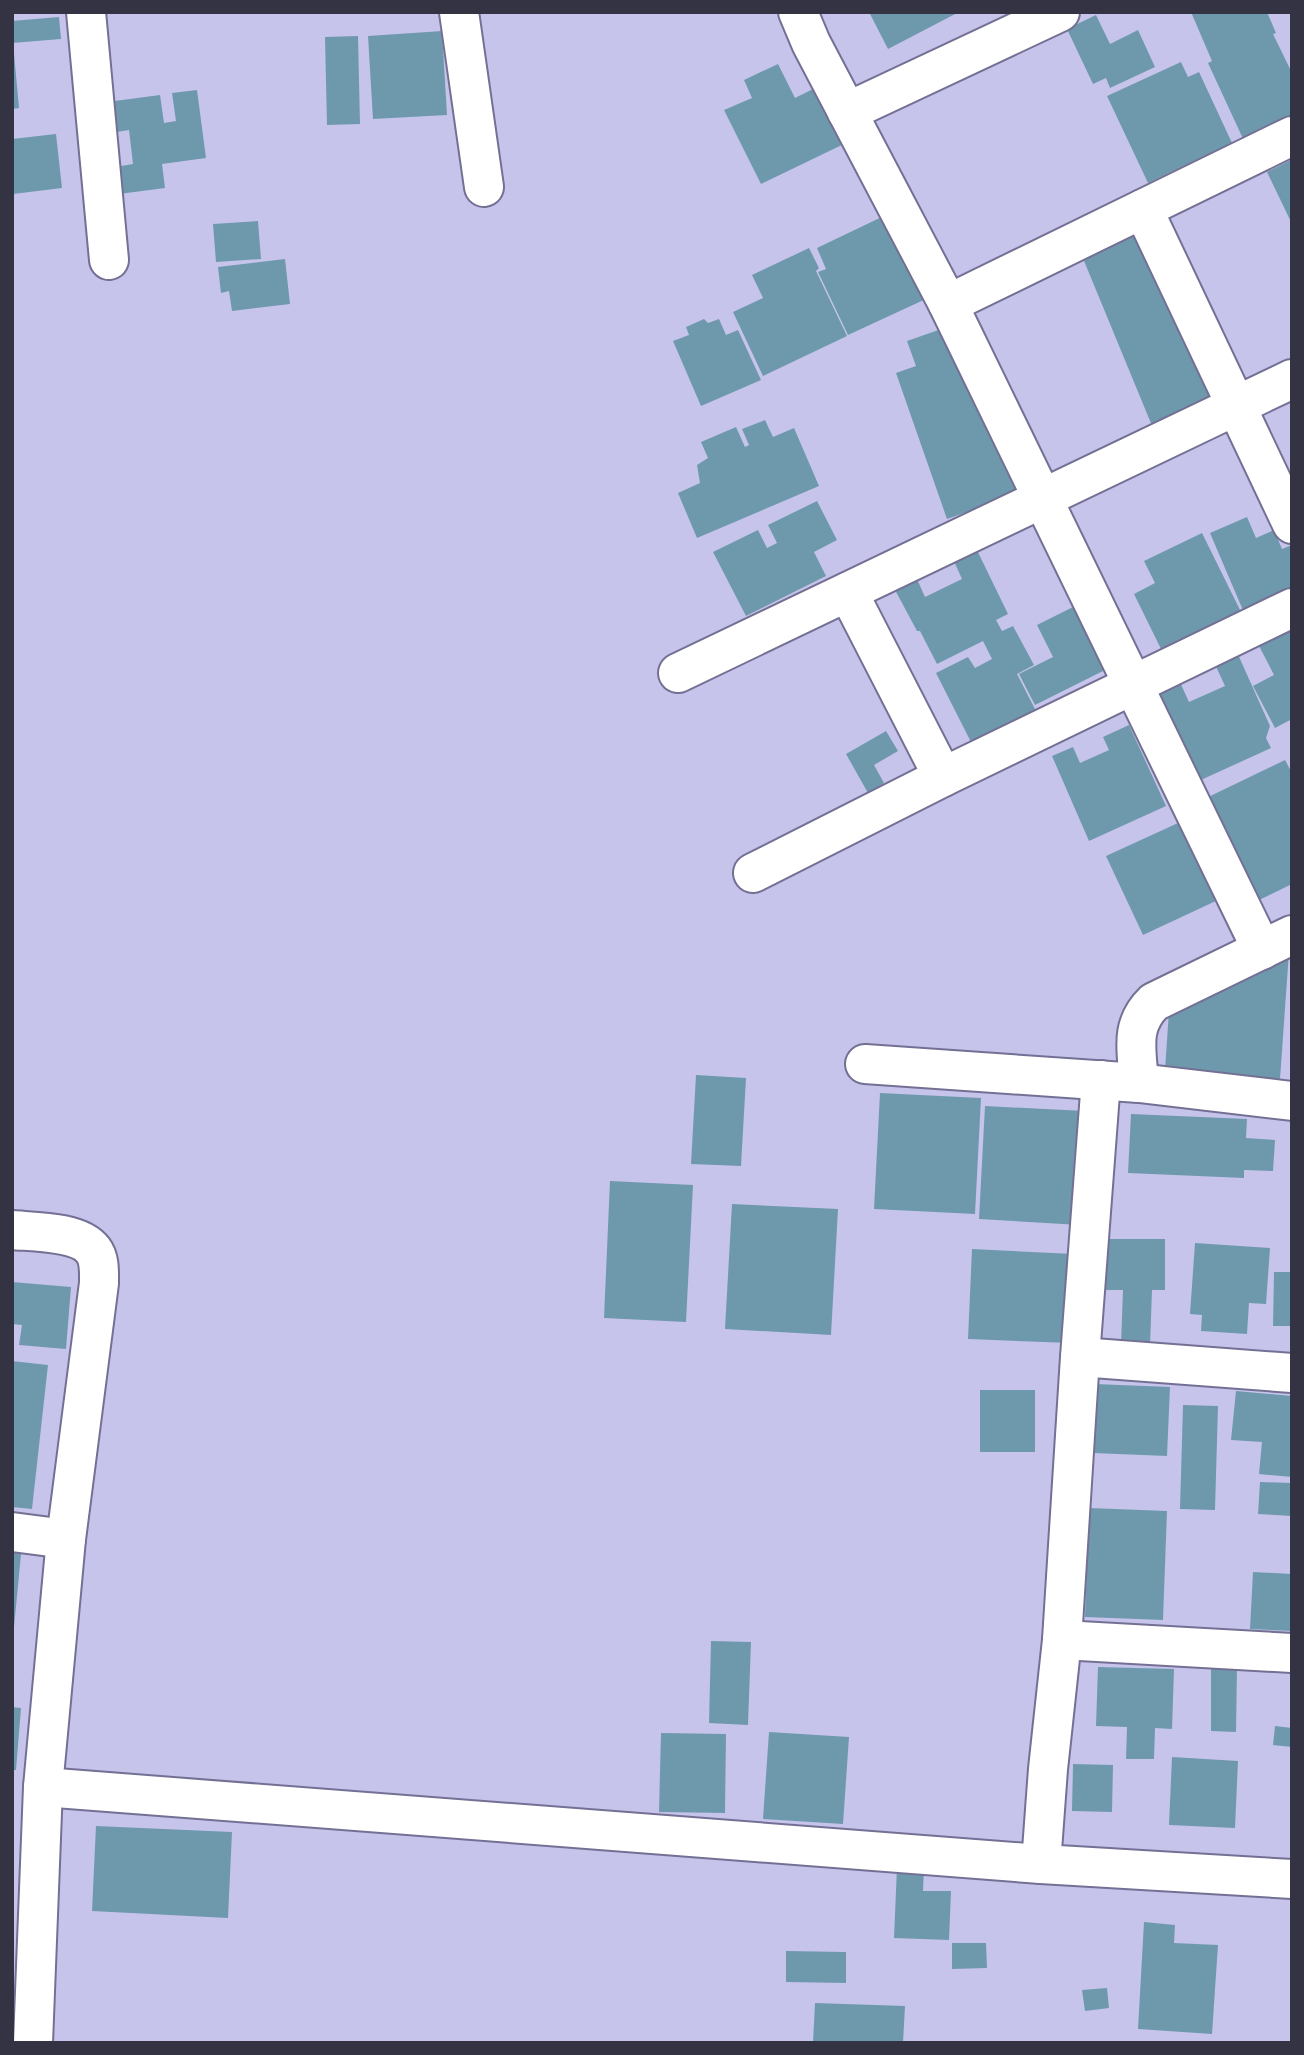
<svg xmlns="http://www.w3.org/2000/svg" width="1304" height="2055" viewBox="0 0 1304 2055" font-family="Poppins,sans-serif">
	<rect width="100%" height="100%" fill="#c7c4ec"/>
	<g fill="#6e99ad">
		<polygon points="869,12 959,12 888,49"/>
		<polygon points="1191,12 1267,12 1276,33 1273,34 1292,73 1292,121 1245,143 1208,63 1212,61"/>
		<polygon points="1096,15 1110,44 1138,30 1155,67 1110,88 1106,78 1093,84 1067,29"/>
		<polygon points="59,17 61,39 12,43 12,21"/>
		<polygon points="442,31 447,115 373,119 368,36"/>
		<polygon points="358,36 360,124 327,125 325,37"/>
		<polygon points="12,53 14,53 19,108 12,109"/>
		<polygon points="1181,62 1188,77 1199,72 1232,143 1148,183 1107,96"/>
		<polygon points="778,64 795,98 819,86 846,143 761,184 724,110 752,98 744,80"/>
		<polygon points="197,90 206,158 162,164 165,188 119,194 115,167 133,164 129,130 111,133 107,102 160,95 164,123 176,121 172,93"/>
		<polygon points="56,134 62,188 13,194 12,139"/>
		<polygon points="1291,160 1292,161 1292,224 1267,172"/>
		<polygon points="888,214 928,298 848,335 818,272 826,269 817,248"/>
		<polygon points="258,221 261,259 216,262 213,224"/>
		<polygon points="1143,231 1223,406 1155,433 1082,256"/>
		<polygon points="809,248 819,268 816,271 847,336 763,376 733,312 763,298 752,275"/>
		<polygon points="285,259 290,304 232,311 229,291 221,293 218,267"/>
		<polygon points="704,319 708,323 719,319 726,335 738,330 761,380 701,406 673,341 689,335 686,327"/>
		<polygon points="970,319 1031,489 947,519 896,373 916,366 907,341"/>
		<polygon points="765,420 773,437 794,428 819,486 697,538 678,493 700,483 697,465 708,458 701,442 736,427 745,447 749,445 742,429"/>
		<polygon points="817,501 837,540 814,552 826,576 746,616 713,552 758,530 767,548 777,543 768,525"/>
		<polygon points="1247,517 1256,538 1274,530 1282,549 1292,545 1292,595 1245,615 1210,533"/>
		<polygon points="1202,533 1241,612 1162,651 1134,594 1155,583 1144,561"/>
		<polygon points="975,546 1008,614 996,620 1002,631 1013,626 1034,665 1017,674 1036,711 972,744 936,673 968,657 975,668 992,659 983,641 937,664 920,631 917,631 895,590 917,579 925,597 962,579 952,557"/>
		<polygon points="1073,607 1105,670 1035,705 1019,674 1053,657 1037,625"/>
		<polygon points="1292,629 1292,719 1275,728 1253,686 1274,675 1256,640"/>
		<polygon points="1236,650 1270,726 1266,738 1271,748 1190,785 1148,691 1178,678 1189,702 1225,686 1213,660"/>
		<polygon points="1129,725 1166,806 1089,841 1052,756 1073,747 1080,763 1109,750 1103,737"/>
		<polygon points="886,731 898,751 874,765 884,783 868,793 846,754"/>
		<polygon points="1285,760 1292,773 1292,884 1251,904 1200,801"/>
		<polygon points="1178,823 1218,900 1143,935 1106,856"/>
		<polygon points="1289,952 1280,1079 1165,1070 1169,1011"/>
		<polygon points="696,1075 746,1078 741,1166 691,1164"/>
		<polygon points="880,1093 981,1098 975,1214 874,1209"/>
		<polygon points="985,1106 1085,1111 1080,1225 979,1219"/>
		<polygon points="1131,1114 1247,1119 1246,1138 1275,1140 1273,1171 1244,1170 1244,1178 1128,1173"/>
		<polygon points="610,1181 693,1185 686,1322 604,1318"/>
		<polygon points="732,1204 838,1209 831,1335 725,1329"/>
		<polygon points="1103,1239 1165,1239 1165,1290 1152,1290 1150,1346 1121,1344 1123,1290 1103,1290"/>
		<polygon points="1195,1243 1270,1248 1266,1304 1249,1303 1247,1334 1201,1331 1202,1315 1190,1314"/>
		<polygon points="972,1249 1073,1254 1070,1343 968,1339"/>
		<polygon points="1274,1272 1292,1272 1292,1326 1273,1326"/>
		<polygon points="12,1282 71,1287 66,1349 19,1345 22,1325 12,1324"/>
		<polygon points="12,1361 48,1365 32,1509 12,1507"/>
		<polygon points="1095,1384 1170,1387 1167,1456 1093,1453"/>
		<rect x="980" y="1390" width="55" height="62"/>
		<polygon points="1236,1391 1292,1396 1292,1477 1259,1474 1262,1442 1231,1440"/>
		<polygon points="1183,1405 1218,1406 1215,1510 1180,1509"/>
		<polygon points="1260,1482 1292,1483 1292,1516 1258,1514"/>
		<polygon points="1089,1508 1167,1511 1163,1620 1085,1617"/>
		<polygon points="12,1544 22,1544 14,1627 12,1627"/>
		<polygon points="1253,1572 1292,1574 1292,1631 1250,1629"/>
		<polygon points="711,1641 751,1642 748,1725 709,1723"/>
		<polygon points="1098,1667 1174,1669 1172,1729 1155,1728 1154,1759 1126,1759 1127,1727 1096,1726"/>
		<polygon points="1211,1667 1237,1667 1236,1732 1211,1731"/>
		<polygon points="12,1707 21,1708 16,1770 12,1770"/>
		<polygon points="1275,1726 1292,1728 1292,1747 1273,1745"/>
		<polygon points="769,1732 849,1737 843,1824 763,1819"/>
		<polygon points="661,1733 726,1734 725,1813 659,1812"/>
		<polygon points="1172,1757 1238,1761 1235,1828 1169,1825"/>
		<polygon points="1073,1764 1113,1765 1112,1812 1072,1811"/>
		<polygon points="96,1826 232,1832 228,1918 92,1911"/>
		<polygon points="897,1867 924,1868 923,1891 951,1891 949,1940 894,1938"/>
		<polygon points="1144,1922 1175,1925 1174,1943 1218,1945 1212,2034 1138,2029"/>
		<polygon points="952,1943 986,1943 987,1968 952,1969"/>
		<polygon points="786,1951 846,1952 846,1983 786,1982"/>
		<polygon points="1107,1988 1109,2008 1085,2011 1082,1990"/>
		<polygon points="815,2003 905,2006 903,2043 813,2043"/>
	</g>
	<g fill="none" stroke-linecap="round" stroke-linejoin="round">
		<defs>
			<g id="minor">
				<polyline points="86,12 109,260"/>
				<polyline points="459,12 484,187"/>
				<polyline points="798,12 811,43 948,304 1262,950"/>
				<polyline points="847,112 1060,12"/>
				<polyline points="1143,209 1292,524"/>
				<polyline points="948,304 1292,136"/>
				<polyline points="848,592 943,777"/>
				<polyline points="678,673 1292,379"/>
				<polyline points="753,873 943,777 1292,608"/>
				<polyline points="865,1064 1139,1083 1292,1101"/>
				<path d="M1139,1083C1137,1051 1129,1026 1154,1002L1292,935"/>
				<path d="M12,1230C34,1232 79,1231 93,1250C100,1259 99,1272 99,1283L66,1539L43,1787L33,2043"/>
				<polyline points="1080,1357 1292,1373"/>
				<polyline points="12,1532 66,1539"/>
				<polyline points="1062,1640 1292,1653"/>
				<polyline points="43,1787 1041,1864 1292,1879"/>
				<polyline points="1041,1864 1048,1769 1062,1640 1080,1357 1101,1080"/>
			</g>
		</defs>
		<use href="#minor" stroke="#737094" stroke-width="42"/>
		<use href="#minor" stroke="#fff" stroke-width="38"/>
	</g>
	<rect width="1304" height="2055" fill="none" stroke="#343343" stroke-width="28"/>
</svg>
